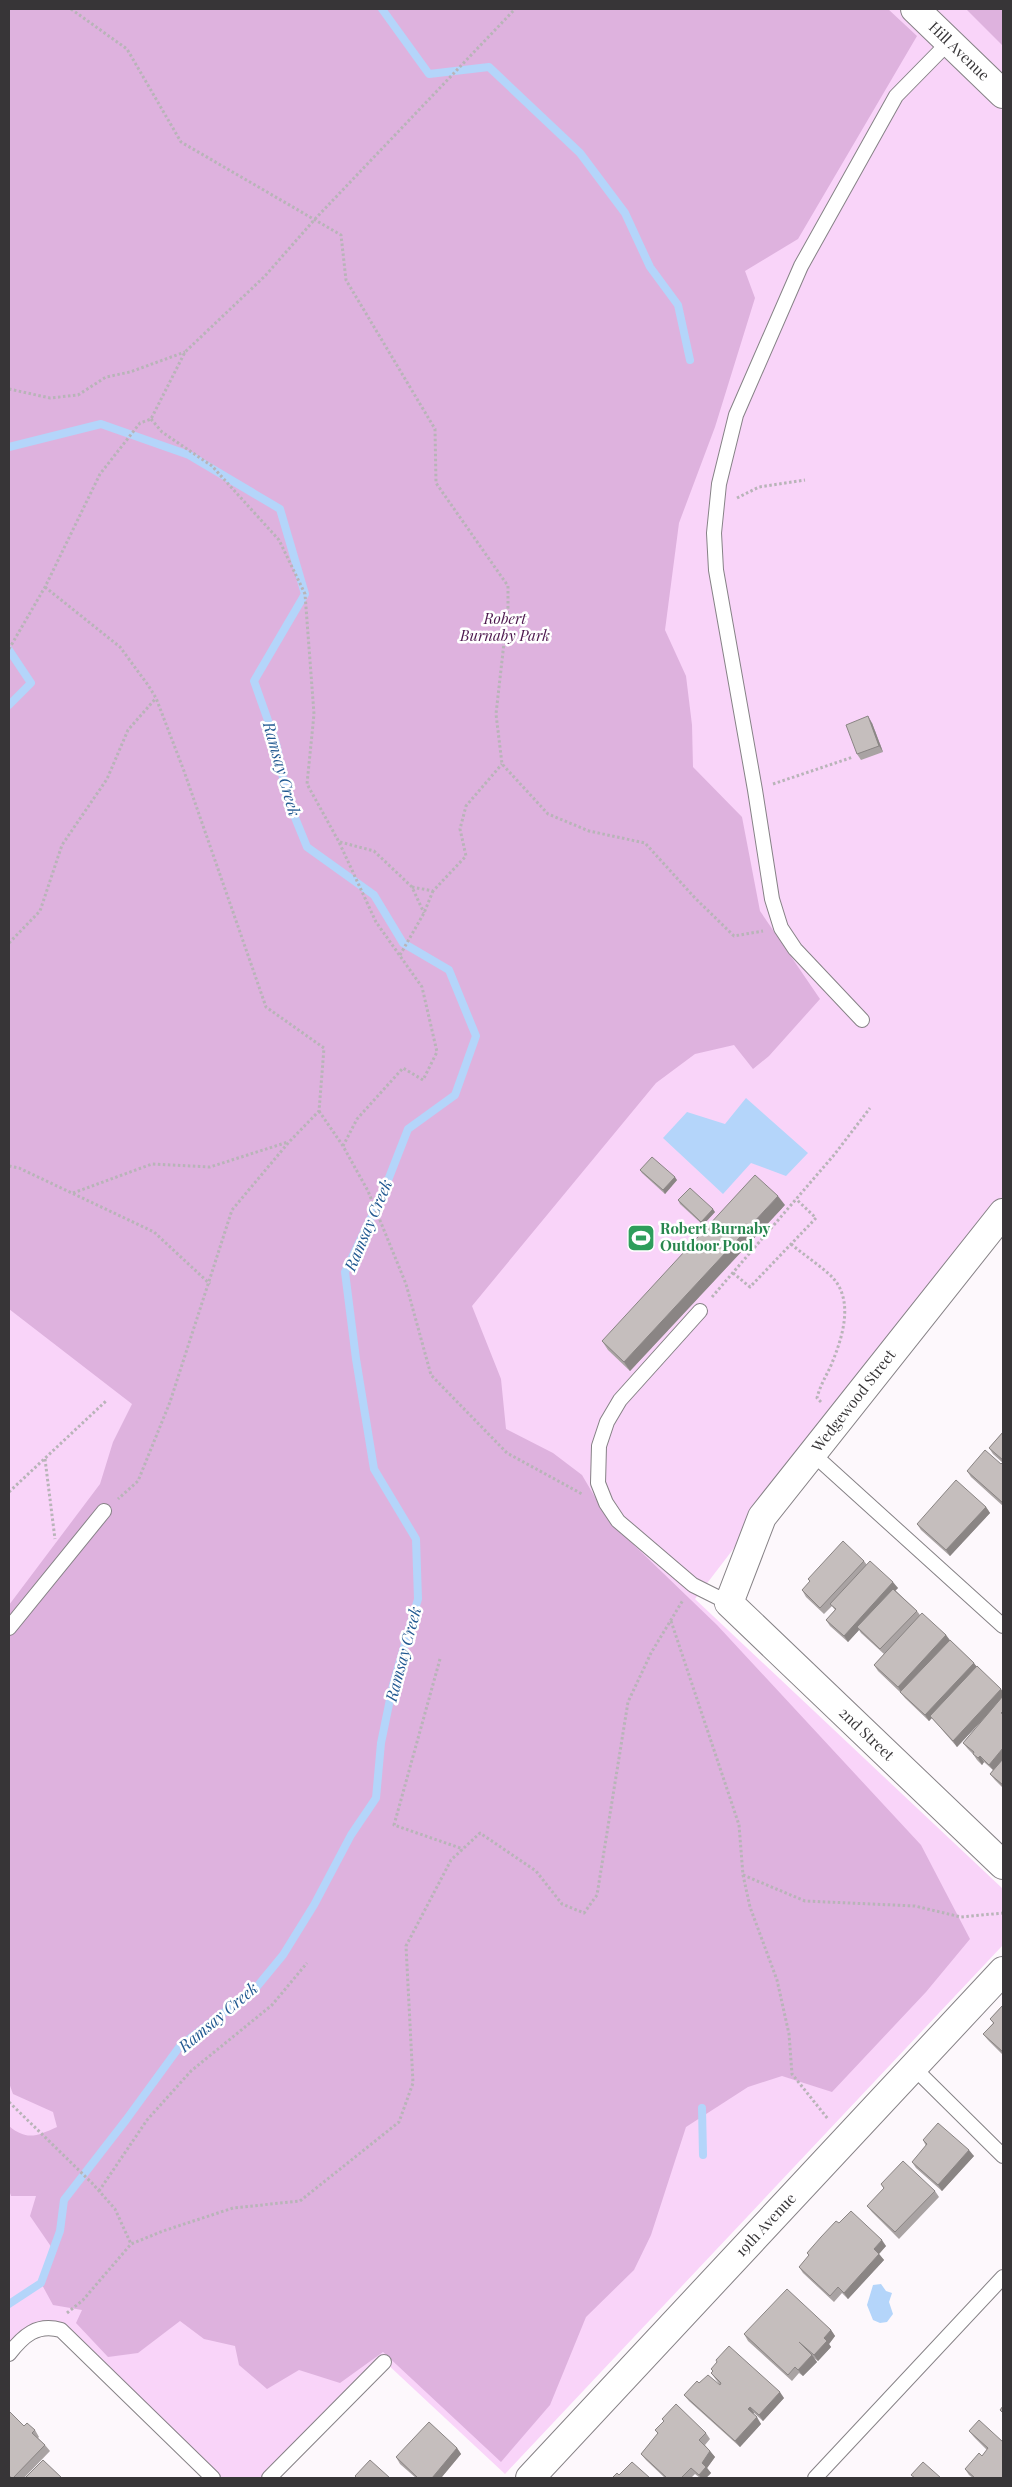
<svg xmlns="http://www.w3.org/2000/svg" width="1012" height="2487" viewBox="0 0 1012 2487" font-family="'Playfair Display',serif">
	<rect width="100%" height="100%" fill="#fdf8fc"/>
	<g fill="#f9d4f9">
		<polygon points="9,9 899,9 1003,111 1003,1197 695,1599 1003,1889 1003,1945 505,2474 385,2362 269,2478 213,2478 52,2327 9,2354"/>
		<polygon points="933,9 1003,9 1003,77"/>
	</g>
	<g fill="#deb2de">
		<path d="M9,9H888L917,36L798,239L745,271L755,298L715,427L679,523L665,630L686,676L692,725L693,767L742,817L760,911L820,999L769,1056L753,1069L734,1045L695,1054L656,1083L472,1306L501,1379L506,1429L553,1453L582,1475L609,1521L717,1625L921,1845L970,1939L926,1992L832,2092L782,2076L748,2087L686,2127L651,2235L634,2270L586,2317L550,2405L501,2462L383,2352L340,2383L299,2370L267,2389L239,2365L235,2346L204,2339L180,2321L138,2353L108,2357L76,2323L82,2310L53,2305L41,2283L52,2248L30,2216L36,2196H11L9,2190V2126C27,2141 37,2136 57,2127L53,2112L13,2094L9,2083V1605L100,1484L113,1442L132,1404L9,1309Z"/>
		<polygon points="966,9 1003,9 1003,46"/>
	</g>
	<g fill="#b4d5fa">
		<polygon points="746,1098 808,1153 786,1176 751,1163 723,1194 663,1138 687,1112 725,1124"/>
		<polygon points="881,2284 886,2291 892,2293 889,2302 893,2314 887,2322 880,2323 873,2320 867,2305 873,2285"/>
	</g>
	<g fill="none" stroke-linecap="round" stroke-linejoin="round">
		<g stroke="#b4d5fa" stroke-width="8">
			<polyline points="382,9 429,74 489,67 580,153 625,213 650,267 678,305 690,360"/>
			<polyline points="9,447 101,424 189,455 280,509 305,594 254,681 276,743 287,798 307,847 374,895 403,943 449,970 476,1036 455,1095 408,1129 383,1193 345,1272 356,1359 374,1469 416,1539 418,1599 393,1685 381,1743 376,1798 351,1835 314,1905 283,1955 255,1989 180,2046 126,2120 64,2200 60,2231 41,2283 9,2304"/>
			<polyline points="9,650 31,683 9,705"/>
			<polyline points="702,2108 703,2155"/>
		</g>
		<defs>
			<g id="lane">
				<polyline points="862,1020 795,949 781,928 772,899 755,790 716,570 714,533 719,484 736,415 801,266 896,96 949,42"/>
				<polyline points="700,1311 620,1400 607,1422 599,1446 598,1483 606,1503 618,1521 693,1585 729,1603"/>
				<polyline points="813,1454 1003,1626"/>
				<polyline points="9,1628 104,1511"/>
				<polyline points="912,2066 1003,2156"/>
				<path d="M9,2354C23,2336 37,2323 61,2330L213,2478"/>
				<polyline points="269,2478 384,2362"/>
				<polyline points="815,2478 1003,2277"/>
			</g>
			<g id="street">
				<path id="s1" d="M915,9L1003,94"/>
				<path id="s2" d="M1003,1213L762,1517L729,1603L1003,1865"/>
				<path id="s3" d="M530,2478L1003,1971"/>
			</g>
		</defs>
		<use href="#lane" stroke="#868286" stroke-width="16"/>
		<use href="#street" stroke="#868286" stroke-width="30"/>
		<g stroke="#b8b4b8" stroke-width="3" stroke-dasharray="2.5 2.5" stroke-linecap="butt">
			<polyline points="71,9 127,49 181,142 341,235 346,280 435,429 436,483 508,586 508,607 496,714 502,764 548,814 589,831 645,843 695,898 734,936 763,931"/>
			<polyline points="9,389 50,398 78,395 106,377 130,372 185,352"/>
			<polyline points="151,419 162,432 212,466 279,540 305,594 314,714 307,784 339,842 376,922 422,987 437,1052 423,1080 403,1068 357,1119 343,1146"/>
			<polyline points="737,498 759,487 805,480"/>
			<polyline points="45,587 120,647 148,685 156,698 184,771 266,1007 324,1048 319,1111 289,1142 232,1210 170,1402 138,1481 118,1499"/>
			<polyline points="9,649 45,587 100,474 140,423 151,419 185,352 265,276 315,219 515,9"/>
			<polyline points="773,784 853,757"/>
			<polyline points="340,842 374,851 412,887 424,913"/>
			<polyline points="412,887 433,891 466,856 460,829 466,806 502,764"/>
			<polyline points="9,943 40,911 62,845 107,779 128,730 156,698"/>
			<polyline points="400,955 424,913 433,891"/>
			<polyline points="319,1111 343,1146 368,1191 406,1284 431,1375 507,1453 582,1494"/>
			<polyline points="9,1166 19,1168 154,1232 210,1284"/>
			<polyline points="73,1193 152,1164 210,1167 288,1142"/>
			<path d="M791,1244C804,1255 818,1264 830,1275C855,1298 843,1336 832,1363C827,1375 820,1385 817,1398L821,1402"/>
			<polyline points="733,1273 750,1287 816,1218 796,1199"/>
			<polyline points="712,1297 834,1155 870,1108"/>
			<polyline points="45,1459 55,1539"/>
			<polyline points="9,1492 106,1401"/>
			<polyline points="671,1621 739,1825 743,1875 750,1907 777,1980 789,2034 792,2074 828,2119"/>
			<polyline points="440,1659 394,1825 463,1849"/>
			<polyline points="743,1875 805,1901 915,1906 961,1917 1003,1913"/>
			<polyline points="9,2102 92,2183 115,2209 131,2244"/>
			<polyline points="99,2191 147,2120 191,2071 272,2005 307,1963"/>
			<polyline points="67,2313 83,2300 131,2244 163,2231 233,2208 300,2201 399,2122 413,2083 406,1946 451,1860 480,1833 536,1871 562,1904 584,1913 597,1895 628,1702 651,1653 683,1600"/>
		</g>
		<use href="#lane" stroke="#fff" stroke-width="14"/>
		<use href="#street" stroke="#fff" stroke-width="28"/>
	</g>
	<g fill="#a9a3a3">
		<polygon points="872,723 883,752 861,760 857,754"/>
		<polygon points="640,1170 677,1180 665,1194 642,1173"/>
		<polygon points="678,1200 715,1212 703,1225 680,1204"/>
		<polygon points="785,1205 630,1371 608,1350 602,1341"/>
		<polygon points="1003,1432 1003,1506 971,1477 967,1471 1001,1464 1003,1463 993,1454 989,1448"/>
		<polygon points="986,1507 990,1513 950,1556 921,1530 917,1524"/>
		<polygon points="864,1561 867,1565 898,1588 895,1590 917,1611 920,1615 946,1635 950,1640 1003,1692 1003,1788 995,1780 990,1774 993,1770 984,1762 982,1765 977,1760 973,1754 968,1749 963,1743 987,1715 957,1747 932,1718 929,1721 905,1698 900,1692 878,1671 874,1665 884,1654 861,1633 859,1630 848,1642 830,1626 826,1620 835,1610 832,1606 824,1614 806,1597 802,1590 810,1582 808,1579"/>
		<polygon points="1003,2005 1003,2055 988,2040 983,2034 993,2023 990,2019"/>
		<polygon points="923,2140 974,2156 942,2191 916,2168 912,2162 926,2146"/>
		<polygon points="881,2184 935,2191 939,2197 899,2239 872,2212 867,2206 884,2189"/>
		<polygon points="839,2223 886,2246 879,2254 884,2260 848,2299 842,2293 834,2302 803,2273 799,2267 809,2256 807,2253"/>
		<polygon points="831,2330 835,2336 829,2344 831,2347 818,2361 814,2358 817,2362 803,2376 799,2373 792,2381 748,2341 744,2334"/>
		<polygon points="711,2369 784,2398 763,2421 754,2413 753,2414 761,2424 740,2447 689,2401 684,2395 699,2383 720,2385 711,2373 713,2371"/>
		<polygon points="9,2413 24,2426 35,2430 39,2437 38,2438 45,2445 50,2451 24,2478 10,2478 9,2477"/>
		<polygon points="655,2430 706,2433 710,2439 705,2445 715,2457 707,2468 711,2473 706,2478 700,2478 695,2474 691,2478 665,2478 646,2460 641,2454 658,2434"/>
		<polygon points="969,2431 1003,2442 1003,2478 973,2478 969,2475 965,2469 982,2456 987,2450 974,2437"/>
		<polygon points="457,2448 461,2454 441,2478 416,2478 400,2464 396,2457"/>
	</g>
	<g fill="#8a8584">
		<polygon points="868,716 872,723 883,752 879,746"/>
		<polygon points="675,1177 677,1180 665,1194 663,1190"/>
		<polygon points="778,1196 785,1205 630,1371 624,1362"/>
		<polygon points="713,1209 715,1212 703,1225 701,1222"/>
		<polygon points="986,1507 990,1513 950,1556 946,1550"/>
		<polygon points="893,1582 898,1588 860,1629 857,1627 859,1630 848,1642 844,1636"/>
		<polygon points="946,1635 950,1641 902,1693 898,1687"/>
		<polygon points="974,1663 978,1669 929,1721 925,1715"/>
		<polygon points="1001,1689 1003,1692 1003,1698 957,1747 953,1741"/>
		<polygon points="1003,1748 1003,1760 994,1771 989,1765"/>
		<polygon points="980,1756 984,1762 982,1765 978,1758"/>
		<polygon points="969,2150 974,2156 942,2191 938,2185"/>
		<polygon points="882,2240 886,2246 878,2255 874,2249"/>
		<polygon points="879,2254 884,2260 848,2299 844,2293"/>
		<polygon points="831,2330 835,2336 829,2344 831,2347 818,2361 814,2355 824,2338"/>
		<polygon points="812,2355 817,2362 803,2376 798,2370"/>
		<polygon points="780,2392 784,2398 763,2421 759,2415"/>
		<polygon points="750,2407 754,2413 752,2415 748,2409"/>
		<polygon points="757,2417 761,2424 740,2447 735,2441"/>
		<polygon points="457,2448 461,2454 441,2478 432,2478"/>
		<polygon points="710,2451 715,2457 707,2468 711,2473 706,2478 701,2478 699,2475 702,2463"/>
	</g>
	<g fill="#c5bebd" stroke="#8a8584">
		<polygon points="868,716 879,746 857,754 846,725"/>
		<polygon points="652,1157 675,1177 663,1190 640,1170"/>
		<polygon points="755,1175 778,1196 624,1362 602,1341"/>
		<polygon points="690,1188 713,1209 701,1222 678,1200"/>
		<polygon points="1003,1432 1003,1460 989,1448"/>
		<polygon points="985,1450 1001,1464 1003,1462 1003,1503 967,1471"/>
		<polygon points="956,1480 986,1507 946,1550 917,1524"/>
		<polygon points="843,1541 864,1561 820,1608 802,1590 810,1581 808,1579"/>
		<polygon points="870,1561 893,1582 844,1636 826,1620 836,1609 830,1604"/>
		<polygon points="893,1589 917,1611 880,1649 857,1627"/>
		<polygon points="922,1613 946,1635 898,1687 874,1665"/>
		<polygon points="950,1640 974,1663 925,1715 900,1692"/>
		<polygon points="977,1666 1001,1689 953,1741 930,1716"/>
		<polygon points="1003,1696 1003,1711 1001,1713 1003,1714 1003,1748 989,1765 980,1756 978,1758 973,1754 974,1752 963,1743"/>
		<polygon points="1003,1759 1003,1785 990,1774"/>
		<polygon points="1003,2005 1003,2052 983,2034 994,2023 990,2019"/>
		<polygon points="938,2123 969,2150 938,2185 912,2162 927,2144 923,2140"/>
		<polygon points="903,2161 935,2191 895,2232 867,2206 884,2188 881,2184"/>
		<polygon points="851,2211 882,2240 874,2249 879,2254 844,2293 838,2287 830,2296 799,2267 809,2255 807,2253 821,2237 836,2221 839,2223"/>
		<polygon points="787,2289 831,2330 824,2338 827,2341 814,2355 799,2342 812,2355 798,2370 795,2367 788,2375 744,2334"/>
		<polygon points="729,2346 780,2392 759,2415 750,2407 748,2409 757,2417 735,2441 684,2395 697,2381 699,2383 708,2375 720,2385 721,2383 711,2373 713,2371 711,2369 717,2362 716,2360"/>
		<polygon points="676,2404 706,2433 699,2440 710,2451 702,2463 706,2467 699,2475 691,2468 681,2478 667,2478 641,2454 658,2433 655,2430 664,2421 662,2419"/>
		<polygon points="1003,2406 1003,2413 1000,2410"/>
		<polygon points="10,2412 24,2426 27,2423 35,2430 32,2433 45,2445 13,2478 12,2478 9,2476 9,2413"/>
		<polygon points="979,2420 1003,2442 1003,2478 975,2478 965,2469 979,2453 982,2456 988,2448 969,2431"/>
		<polygon points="429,2422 457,2448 432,2478 418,2478 396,2457"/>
		<polygon points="43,2460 62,2478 25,2478"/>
		<polygon points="370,2460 390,2478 357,2478 355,2476"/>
		<polygon points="632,2462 650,2478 612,2478 617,2473 619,2475"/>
		<polygon points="923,2462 941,2478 915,2478 911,2475"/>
	</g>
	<defs>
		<symbol id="stadium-square" viewBox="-11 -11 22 22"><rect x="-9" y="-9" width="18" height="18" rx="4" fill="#2e9e5b" stroke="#fff"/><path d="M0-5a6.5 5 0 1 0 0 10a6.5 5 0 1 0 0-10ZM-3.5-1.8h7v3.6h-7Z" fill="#fff"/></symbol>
	</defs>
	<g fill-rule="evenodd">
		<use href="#stadium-square" x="625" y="1222" width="32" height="32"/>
	</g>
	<g text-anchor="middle" stroke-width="5" stroke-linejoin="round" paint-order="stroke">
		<g font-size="15" fill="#373537" stroke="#fff">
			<text dy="5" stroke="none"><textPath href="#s1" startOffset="61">Hill Avenue</textPath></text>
			<text transform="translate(854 1401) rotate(-52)" y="5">Wedgewood Street</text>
			<text dy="5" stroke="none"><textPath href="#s2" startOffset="670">2nd Street</textPath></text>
			<text dy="5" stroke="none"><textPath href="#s3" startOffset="346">19th Avenue</textPath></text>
		</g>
		<g font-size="15" font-style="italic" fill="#4c174d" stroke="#fff">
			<text x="505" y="624">Robert<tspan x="505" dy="17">Burnaby Park</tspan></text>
		</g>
		<g font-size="15" font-weight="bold" fill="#27864d" stroke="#fff" text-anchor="start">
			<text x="660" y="1234">Robert Burnaby<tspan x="660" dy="17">Outdoor Pool</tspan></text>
		</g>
		<g font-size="16" font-style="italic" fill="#215991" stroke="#fff">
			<text transform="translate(282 769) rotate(74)" y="6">Ramsay Creek</text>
			<text transform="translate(368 1225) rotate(-67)" y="6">Ramsay Creek</text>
			<text transform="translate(403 1654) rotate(-75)" y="6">Ramsay Creek</text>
			<text transform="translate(218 2017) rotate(-40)" y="6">Ramsay Creek</text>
		</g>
	</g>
	<rect width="1012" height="2487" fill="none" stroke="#373537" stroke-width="20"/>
</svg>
